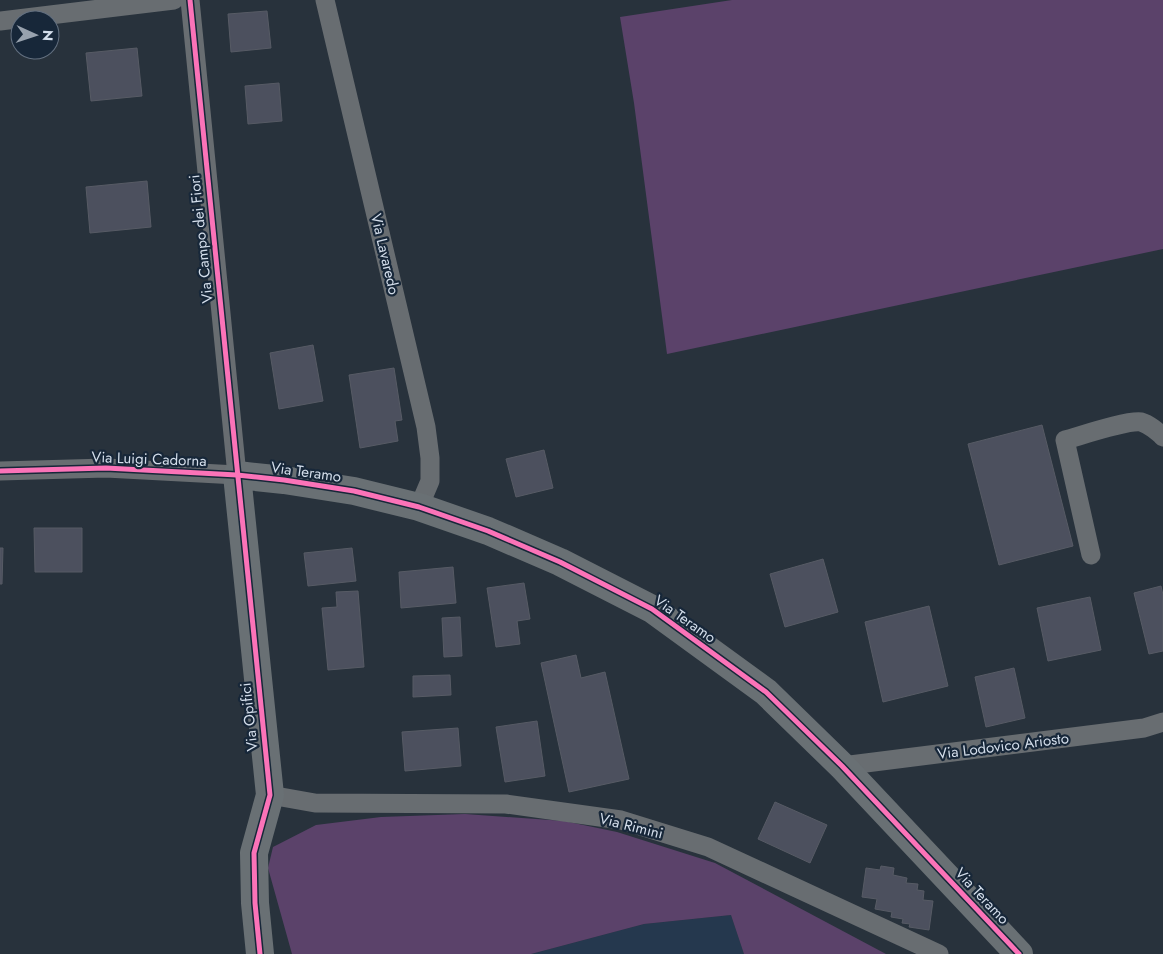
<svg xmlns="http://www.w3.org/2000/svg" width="1163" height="954" viewBox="0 0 1163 954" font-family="Jost,sans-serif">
	<rect width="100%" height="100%" fill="#28323c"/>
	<polygon fill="#25384e" points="731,915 744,954 531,954 644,924"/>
	<g fill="#5b426a">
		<polygon points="732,0 1163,0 1163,249 667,354 634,103 620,17"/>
		<polygon points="465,814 564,821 617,832 715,863 886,954 744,954 731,915 644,924 531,954 292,954 268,868 273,847 316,825 381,817"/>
	</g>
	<g fill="#4c505e" stroke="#575b65">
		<polygon points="267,11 271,48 231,52 228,14"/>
		<polygon points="137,48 142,96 91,101 86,53"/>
		<polygon points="279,83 282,121 248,124 245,86"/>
		<polygon points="147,181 151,227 90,233 86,187"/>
		<polygon points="313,345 323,401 279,409 270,353"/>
		<polygon points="394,368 402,420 395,421 398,441 360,448 349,375"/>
		<polygon points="1042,425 1073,546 999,565 968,444"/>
		<polygon points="544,450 553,488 516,497 506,459"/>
		<polygon points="34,528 82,528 82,572 35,572"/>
		<polygon points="0,548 3,548 2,584 0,584"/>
		<polygon points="352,548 356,581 308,586 304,553"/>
		<polygon points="823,559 838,612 785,627 770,574"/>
		<polygon points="453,567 456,603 401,608 399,572"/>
		<polygon points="524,583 530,619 517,621 520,644 496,647 487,588"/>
		<polygon points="1161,586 1163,595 1163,651 1149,654 1134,593"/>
		<polygon points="358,591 364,667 328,670 322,608 337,607 336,592"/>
		<polygon points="1090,597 1101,650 1048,661 1037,608"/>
		<polygon points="929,606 948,686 883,702 865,622"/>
		<polygon points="460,617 462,656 444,657 442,618"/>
		<polygon points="576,655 581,678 605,672 629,779 569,792 541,663"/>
		<polygon points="1014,668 1025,718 986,727 975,677"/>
		<polygon points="450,675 451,695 413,697 413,676"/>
		<polygon points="537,721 545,776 505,782 496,727"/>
		<polygon points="458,728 461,766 405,771 402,732"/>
		<polygon points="775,802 827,825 810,863 758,839"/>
		<polygon points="881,866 894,868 893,875 907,878 906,883 918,884 917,890 924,891 923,900 933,901 929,930 909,927 910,924 902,923 903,919 891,917 892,912 875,909 877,899 862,897 866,868 880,870"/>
	</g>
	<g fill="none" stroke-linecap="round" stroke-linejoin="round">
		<g stroke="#686d71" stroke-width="19">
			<polyline points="325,0 426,427 430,458 430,481 419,507"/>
			<polyline points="0,21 174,0"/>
			<polyline points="0,471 106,468 237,475 190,0"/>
			<path d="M1091,555L1065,440C1080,436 1127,420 1141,422C1148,424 1159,432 1163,437"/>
			<polyline points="842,766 1144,728 1163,722"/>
			<polyline points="270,795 315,803 506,804 621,820 708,847 939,954"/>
		</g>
		<polyline stroke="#697074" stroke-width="28" points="260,954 255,903 254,853 270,795 237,475 284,480 354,491 419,507 488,531 560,562 652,609 766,692 842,766 1019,954"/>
		<defs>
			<g id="cycleway">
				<polyline points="190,0 270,795 254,853 255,903 260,954"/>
				<polyline points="0,471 106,468 237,475 284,480 354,491 419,507 488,531 560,562 652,609 766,692 842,766 1019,954"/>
			</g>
		</defs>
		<use href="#cycleway" stroke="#172739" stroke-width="8"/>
		<use href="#cycleway" stroke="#fb73b8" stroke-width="5"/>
	</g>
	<g text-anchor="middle" stroke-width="4.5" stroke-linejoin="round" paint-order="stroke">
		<g font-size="15" fill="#d4deeb" stroke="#172739">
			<text transform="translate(201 239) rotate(-96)" y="5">Via Campo dei Fiori</text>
			<text transform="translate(385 254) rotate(77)" y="5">Via Lavaredo</text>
			<text transform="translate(149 459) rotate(2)" y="5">Via Luigi Cadorna</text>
			<text transform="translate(306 472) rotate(8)" y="5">Via Teramo</text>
			<text transform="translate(685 619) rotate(35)" y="5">Via Teramo</text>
			<text transform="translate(249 717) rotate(-96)" y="5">Via Opifici</text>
			<text transform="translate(1003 746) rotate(-7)" y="5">Via Lodovico Ariosto</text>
			<text transform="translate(631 826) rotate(14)" y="5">Via Rimini</text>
			<text transform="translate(982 896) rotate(47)" y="5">Via Teramo</text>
		</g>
	</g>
	<g transform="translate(35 35) rotate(93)"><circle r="24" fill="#172739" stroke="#637080"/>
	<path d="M0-4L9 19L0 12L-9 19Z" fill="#98a2ae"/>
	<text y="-8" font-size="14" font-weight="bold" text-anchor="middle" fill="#d4deeb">N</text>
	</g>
</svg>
